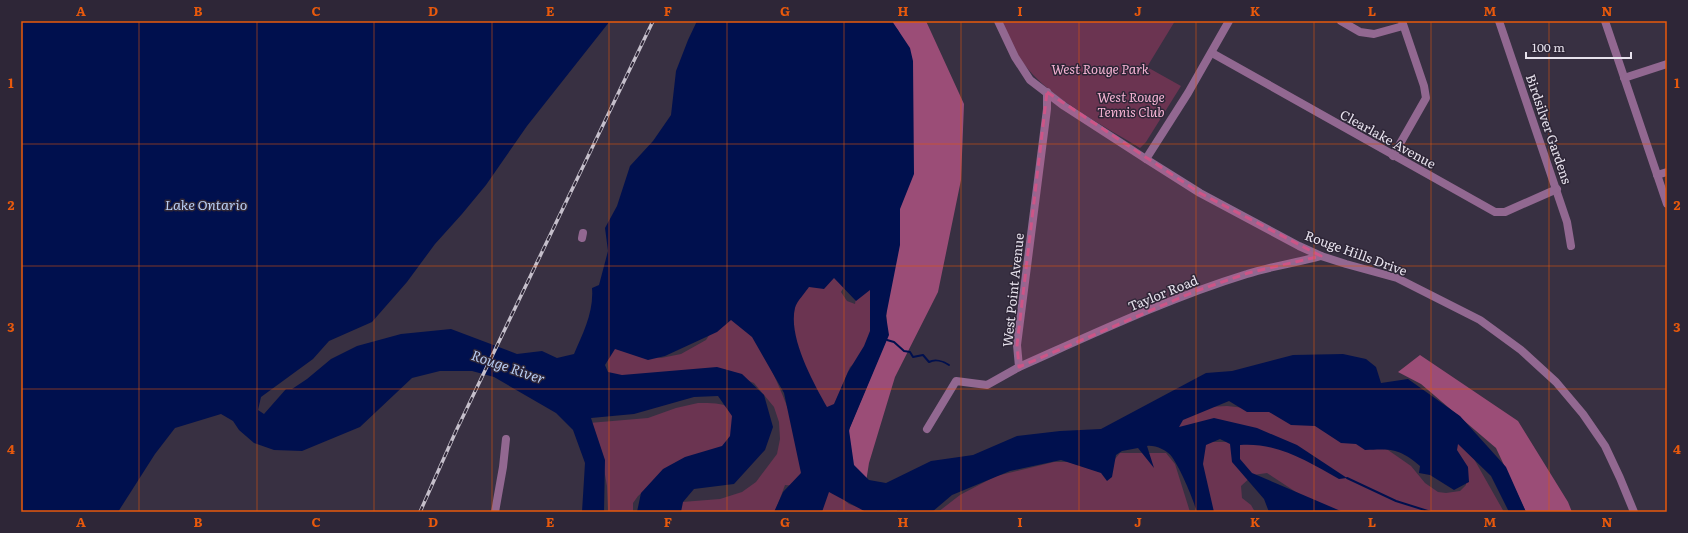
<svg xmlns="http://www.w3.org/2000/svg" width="1688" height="533" viewBox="0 0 1688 533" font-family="Literata,serif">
	<rect width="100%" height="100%" fill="#383042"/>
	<g fill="#6b3451">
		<path d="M1002,21H1175L1147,67L1181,86L1146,142L1140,148C1104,126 1055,101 1028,69C1016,56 1009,38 1002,21Z"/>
		<polygon points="871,213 876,287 870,312 870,343 866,353 850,367 829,417 790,342 791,252 847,282 841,292 847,301 855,304"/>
		<path d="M723,314C731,317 741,321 748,326C753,330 757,341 760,347C774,373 816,460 796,486L785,485L775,512H680L682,502L720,499L742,492L756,482L777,454L780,439L779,422L774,407L754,383L739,377L609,379L607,351L610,342L631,353L661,358L681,354L706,340Z"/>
		<path d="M698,403C735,403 735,406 732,442L664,474L638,496L633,503V512H608L607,486L600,447L589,423L648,418L676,408Z"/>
		<polygon points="1227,406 1245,408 1272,407 1360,443 1388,450 1411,466 1425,483 1438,492 1446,493 1460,491 1466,485 1466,478 1442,425 1474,459 1504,512 1335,512 1302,496 1267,473 1253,475 1241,486 1242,498 1251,505 1255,512 1213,512 1196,457 1201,442 1248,442 1179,432 1169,424 1209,407"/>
		<polygon points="1120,453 1166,453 1175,464 1190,512 938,512 960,495 996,476 1054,462 1069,462 1103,473"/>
		<polygon points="827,491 834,491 849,504 871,512 814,512"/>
	</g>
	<g fill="#9b4d77">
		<polygon points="890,21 926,21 964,104 961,180 938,292 895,377 869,463 866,482 849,469 845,449 850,427 887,338 886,302 907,48 898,30"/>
		<polygon points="1420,355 1518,421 1568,502 1572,512 1526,512 1496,448 1421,384 1398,372"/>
	</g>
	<path fill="#00104e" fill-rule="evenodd" d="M21,21H610L527,126L486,185L462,214L435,244L407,282L372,322L329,341L313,359L261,397L258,410L264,414L286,389H292L307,379L331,359L357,346L401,334L451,329L517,354L542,351L557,358L574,354C583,333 594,312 592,288L599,285L608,251L605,228L617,206L630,166L653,141L671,115L676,71L688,40L697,21H892L910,48L913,61L914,174L900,209V245L886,316L889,335L849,430L854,465L869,480L886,483L931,461L973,455L1017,436L1060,431L1101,429L1206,373L1232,371L1293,355L1343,354L1366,359L1376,367L1381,383L1408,379L1460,416L1506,467L1526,512H1509L1491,476L1458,444L1457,450L1468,467L1469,482L1454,490L1430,475L1419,473L1420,466C1399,448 1391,449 1365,450L1356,444L1341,443L1315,426L1291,425L1269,412H1247L1229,401L1183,420L1179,427L1214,418L1257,428L1297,445L1347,478L1339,479C1308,462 1277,442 1240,445V459L1252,473L1343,512H1269L1264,499L1232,462L1230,444L1220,439L1206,445L1203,464L1214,512H1197C1192,496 1181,470 1172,457C1167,450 1155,445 1147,446L1154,468L1138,448L1122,451L1116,455L1112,477L1107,481L1101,473L1061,460L1010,471L952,495L932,512H897V510L866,512L829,492L822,512H774L783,492L801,473L784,393L752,337L731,320L717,332L665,356L648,360L615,349L605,365L608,372L622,375L717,367L742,374L764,395L773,427L765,450L734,484L694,489L683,502L681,512H637L641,493L663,469L685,457L722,446L730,436L732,416L718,396L694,397L634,414L591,418L605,460L604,512H582L585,463L573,430L556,413L494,377L472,371H440L412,378L360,427L302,451L274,450L254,443L239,430L233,421L221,414L175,428L155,454L118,512H21ZM834,278L856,301L870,290V331L864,346L848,372L834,404L827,407C813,382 788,337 795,308C797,301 805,293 809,287L824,289Z"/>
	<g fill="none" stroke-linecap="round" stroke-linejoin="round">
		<g stroke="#00104e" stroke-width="2">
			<path d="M887,340L894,342L904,351L910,352L913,357L923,355L929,362C935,359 943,361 949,365"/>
			<polyline points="1347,478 1396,501 1431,512"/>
		</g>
		<g stroke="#926891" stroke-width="8">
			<polyline points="998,21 1015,57 1030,80 1064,106 1146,159 1200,193 1299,246 1321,256 1346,264 1397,278 1480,320 1521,350 1556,382 1583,414 1605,446 1620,478 1634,512"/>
			<polyline points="1341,21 1360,32 1374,34 1403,26"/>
			<polyline points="1499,21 1567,222 1571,246"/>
			<polyline points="1605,21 1667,204"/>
			<polyline points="1212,53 1495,212 1505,212 1557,189"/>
			<polyline points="1624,78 1667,64"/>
			<polyline points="1393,156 1426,98 1424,86 1402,21"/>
			<polyline points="1146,159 1188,93 1229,21"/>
			<polyline points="1657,175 1667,172"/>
			<polyline points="582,238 583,233"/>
			<path d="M1019,367C1093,334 1169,298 1247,274C1271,266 1297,263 1321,256"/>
			<polyline points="927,429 956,381 987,385 1019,367 1017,345 1047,109 1047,92"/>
			<polyline points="495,512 503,467 506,439"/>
		</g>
		<defs>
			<polyline id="rail" points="420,512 456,431 653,21"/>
		</defs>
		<use href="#rail" stroke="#c5bfcb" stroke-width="3.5"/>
		<use href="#rail" stroke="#2e2637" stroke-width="2" stroke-dasharray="6" stroke-linecap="butt"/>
	</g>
	<path fill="#cd5587" fill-opacity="0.2" stroke="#cd5587" stroke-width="3" stroke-dasharray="8 5" stroke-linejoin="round" d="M1047,92L1200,193L1321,256L1248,273L1196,291L1019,367L1017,345Z"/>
	<path fill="none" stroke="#e8590c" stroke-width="1" stroke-opacity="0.55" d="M139,21V512M257,21V512M374,21V512M492,21V512M609,21V512M727,21V512M844,21V512M961,21V512M1079,21V512M1196,21V512M1314,21V512M1431,21V512M1549,21V512M21,144H1667M21,266H1667M21,389H1667"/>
	<g text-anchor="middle" stroke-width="3" stroke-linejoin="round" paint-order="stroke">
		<g font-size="13" font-style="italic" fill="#f5b3d3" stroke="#2e2637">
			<text x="1100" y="74">West Rouge Park</text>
			<text x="1131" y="102">West Rouge<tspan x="1131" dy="15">Tennis Club</tspan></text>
		</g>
		<g font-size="13" fill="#e7e2ed" stroke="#2e2637">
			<text transform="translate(1549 129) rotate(71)" y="5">Birdsilver Gardens</text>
			<text transform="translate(1388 139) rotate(29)" y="5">Clearlake Avenue</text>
			<text transform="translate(1356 253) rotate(20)" y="5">Rouge Hills Drive</text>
			<text transform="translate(1013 290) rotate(-84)" y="5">West Point Avenue</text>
			<text transform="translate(1163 293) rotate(-22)" y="5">Taylor Road</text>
		</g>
		<g font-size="14" font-style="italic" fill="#b8ccf2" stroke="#2e2637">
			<text x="206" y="210">Lake Ontario</text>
			<text transform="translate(508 367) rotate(19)" y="5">Rouge River</text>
		</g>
	</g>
	<rect width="1688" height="533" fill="none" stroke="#2e2637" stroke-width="44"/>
	<path d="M1526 52v6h105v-6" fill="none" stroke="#e7e2ed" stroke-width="2"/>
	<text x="1532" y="52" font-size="12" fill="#e7e2ed" stroke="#2e2637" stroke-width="3" paint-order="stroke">100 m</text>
	<rect x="22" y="22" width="1644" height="489" fill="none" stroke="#e8590c" stroke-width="1.5"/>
	<g font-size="13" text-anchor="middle" font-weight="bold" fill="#e8590c">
		<text x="81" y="16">A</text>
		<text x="198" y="16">B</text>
		<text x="316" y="16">C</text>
		<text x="433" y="16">D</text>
		<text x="550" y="16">E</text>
		<text x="668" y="16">F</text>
		<text x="785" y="16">G</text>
		<text x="903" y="16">H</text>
		<text x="1020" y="16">I</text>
		<text x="1138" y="16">J</text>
		<text x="1255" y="16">K</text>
		<text x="1372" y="16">L</text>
		<text x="1490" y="16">M</text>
		<text x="1607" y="16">N</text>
		<text x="11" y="88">1</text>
		<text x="1677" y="88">1</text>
		<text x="11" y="210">2</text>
		<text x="1677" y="210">2</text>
		<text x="11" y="332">3</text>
		<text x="1677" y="332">3</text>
		<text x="11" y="454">4</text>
		<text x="1677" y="454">4</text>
		<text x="81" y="527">A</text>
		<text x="198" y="527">B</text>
		<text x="316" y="527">C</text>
		<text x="433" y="527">D</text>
		<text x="550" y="527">E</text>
		<text x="668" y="527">F</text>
		<text x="785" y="527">G</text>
		<text x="903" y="527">H</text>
		<text x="1020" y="527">I</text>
		<text x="1138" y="527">J</text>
		<text x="1255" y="527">K</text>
		<text x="1372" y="527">L</text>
		<text x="1490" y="527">M</text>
		<text x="1607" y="527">N</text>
	</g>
</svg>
